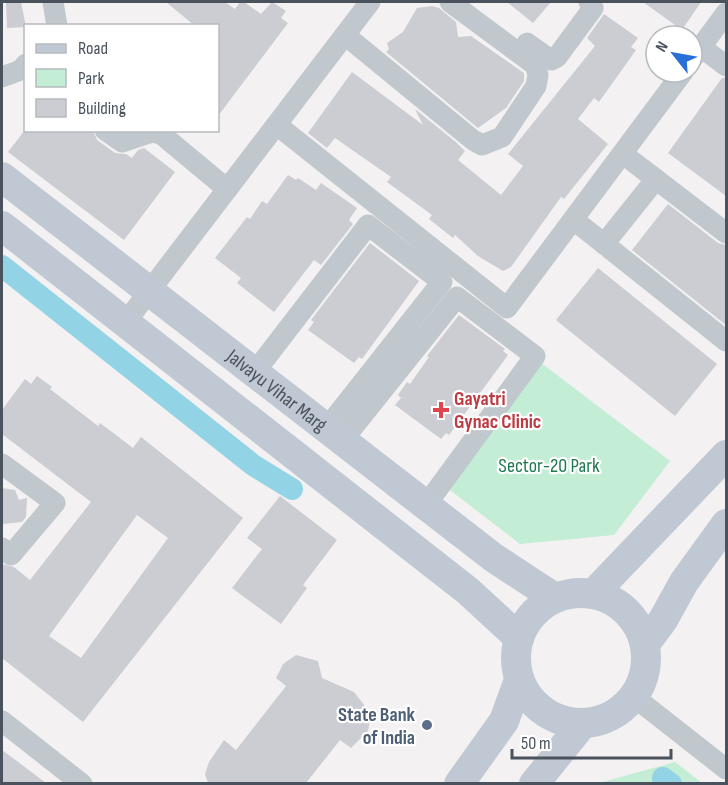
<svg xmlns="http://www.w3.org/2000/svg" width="728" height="785" viewBox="0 0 728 785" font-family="'Sofia Sans Condensed',sans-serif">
	<rect width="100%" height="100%" fill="#f3f1f1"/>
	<g fill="#c3edd4">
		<polygon points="536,359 670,461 614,535 520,544 441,483"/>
		<polygon points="675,762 702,783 599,783"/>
	</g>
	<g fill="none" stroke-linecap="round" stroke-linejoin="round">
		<g stroke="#93d3e6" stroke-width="22">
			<polyline points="2,266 253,465 292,489"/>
			<polyline points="663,778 671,784"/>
		</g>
	</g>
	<g fill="#cbcdd3" fill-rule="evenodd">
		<polygon points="6,2 21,2 26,27 7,28"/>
		<polygon points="166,2 225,2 235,9 240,2 244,2 261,14 272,2 286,11 281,18 288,23 218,116 218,26 195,26"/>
		<polygon points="507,2 551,2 533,23"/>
		<polygon points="643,2 701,2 682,30"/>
		<polygon points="432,6 439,8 456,22 458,37 471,36 524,73 524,81 506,108 478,128 386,52 389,49 387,43 403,32 417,8"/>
		<polygon points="604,14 638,38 631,47 636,50 599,102 594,98 578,119 608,144 564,199 561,197 511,267 503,271 478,256 455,235 453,238 429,219 432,215 387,182 391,177 335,138 327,148 308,133 352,72 423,125 415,109 457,143 465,151 458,160 501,195 523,166 508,154 595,46 587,38"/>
		<polygon points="722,78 726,78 726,196 668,153"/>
		<polygon points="25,130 93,130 97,140 115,153 126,154 132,158 138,150 144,148 175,172 124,240 8,152"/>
		<polygon points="288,175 296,180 298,178 316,190 321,183 357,208 349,220 353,224 321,265 314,260 274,312 237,283 241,278 215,258 247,217 250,219 262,201 267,204"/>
		<polygon points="668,204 718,243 726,245 726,325 632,250"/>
		<polygon points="370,243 419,281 362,359 359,357 354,363 308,330 314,322 311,320"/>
		<polygon points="598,268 717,364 675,416 556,320"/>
		<polygon points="459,315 505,349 503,351 508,355 449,435 446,433 441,439 395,405 401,398 398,395 407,382 410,384 429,357 427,356"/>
		<path d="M37,376L52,387L50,389L98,426L100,423L133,448L141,437L243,518L83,722L2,658V564L14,567L30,580L91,502L2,434V410L25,379L31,384ZM137,515L168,538L81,658L49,636Z"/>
		<polygon points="2,488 15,490 19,500 27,498 26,517 22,522 2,524"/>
		<polygon points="280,496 337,540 303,585 307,588 281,624 232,588 262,549 247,538"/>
		<polygon points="296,655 318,661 322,678 354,692 371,714 368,731 351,748 340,740 306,783 208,783 205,774 209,762 224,740 236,750 286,686 276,678 283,664"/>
		<polygon points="2,750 46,783 2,783"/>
	</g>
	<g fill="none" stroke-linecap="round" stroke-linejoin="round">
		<g stroke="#c0c8ce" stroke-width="21">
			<polyline points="53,2 57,26"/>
			<polyline points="345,35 473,140 482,145 502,137 536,86 538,75 535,65 450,2"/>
			<polyline points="527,43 551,60 557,57 593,8 589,2"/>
			<polyline points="701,47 726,66"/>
			<polyline points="692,59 726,13"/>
			<polyline points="2,77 21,70 26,64"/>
			<polyline points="277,125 507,308 683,72"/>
			<polyline points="105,130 122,142 152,132 161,134 227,189"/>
			<polyline points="623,154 726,233"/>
			<polyline points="574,220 726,341"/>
			<polyline points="604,244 656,179"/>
			<polyline points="125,323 370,2"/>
			<polyline points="254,373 368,225 442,282 326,429"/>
			<polyline points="342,441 457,297 535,356 426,505"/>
			<polyline points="2,464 55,503 11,555 2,548"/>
			<polyline points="633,696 726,769"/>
			<polyline points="2,721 82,784"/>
		</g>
		<g stroke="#c0c9d3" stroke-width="30">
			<path id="s1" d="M2,177L494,558L555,598"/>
			<polyline points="2,226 468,591 519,638"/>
			<circle cx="581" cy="658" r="65"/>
			<polyline points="594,593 726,455"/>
			<polyline points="645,644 663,620 684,582 726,524"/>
			<polyline points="459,784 504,721 519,680"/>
			<polyline points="534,784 583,723"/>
		</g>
	</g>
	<path fill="#e0444e" stroke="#fff" stroke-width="2" d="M438 401h6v6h6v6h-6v6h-6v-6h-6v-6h6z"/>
	<circle fill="#5c6f8a" stroke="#fff" stroke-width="2" cx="427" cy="725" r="6"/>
	<g text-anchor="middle" stroke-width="4.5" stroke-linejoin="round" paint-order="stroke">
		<g font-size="20" fill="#4a535d" stroke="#fff">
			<text dy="7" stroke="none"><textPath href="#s1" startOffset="348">Jalvayu Vihar Marg</textPath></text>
		</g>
		<g font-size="20" font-weight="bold" fill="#be3a42" stroke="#fff" text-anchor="start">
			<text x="454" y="405">Gayatri<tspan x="454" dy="23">Gynac Clinic</tspan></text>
		</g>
		<g font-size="20" fill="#1e7a4e" stroke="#fff">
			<text x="549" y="472">Sector-20 Park</text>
		</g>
		<g font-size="20" font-weight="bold" fill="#4e5e75" stroke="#fff" text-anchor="end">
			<text x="415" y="721">State Bank<tspan x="415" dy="23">of India</tspan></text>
		</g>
	</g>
	<rect width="728" height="785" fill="none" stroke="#4a535d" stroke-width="6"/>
	<rect x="24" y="24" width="195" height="108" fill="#ffffff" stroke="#b7babe" stroke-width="1.5"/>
	<rect x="36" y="44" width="30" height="9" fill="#c0c9d3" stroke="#b7babe" stroke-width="1.5"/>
	<text x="78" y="54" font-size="18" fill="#4a535d">Road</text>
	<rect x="36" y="69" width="30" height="18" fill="#c3edd4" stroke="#b7babe" stroke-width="1.5"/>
	<text x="78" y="84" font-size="18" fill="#4a535d">Park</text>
	<rect x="36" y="99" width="30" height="18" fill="#cbcdd3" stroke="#b7babe" stroke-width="1.5"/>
	<text x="78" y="114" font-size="18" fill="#4a535d">Building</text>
	<g transform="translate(674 54) rotate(301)"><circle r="28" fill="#ffffff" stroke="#b7babe" stroke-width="1.5"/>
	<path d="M0-4.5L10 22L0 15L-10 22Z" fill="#2770d7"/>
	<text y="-9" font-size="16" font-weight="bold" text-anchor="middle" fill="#4a535d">N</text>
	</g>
	<path d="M512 749v9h159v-9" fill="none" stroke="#4a535d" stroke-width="3"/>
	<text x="521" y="749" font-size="18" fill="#4a535d" stroke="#ffffff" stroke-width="4.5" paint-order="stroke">50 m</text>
</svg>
